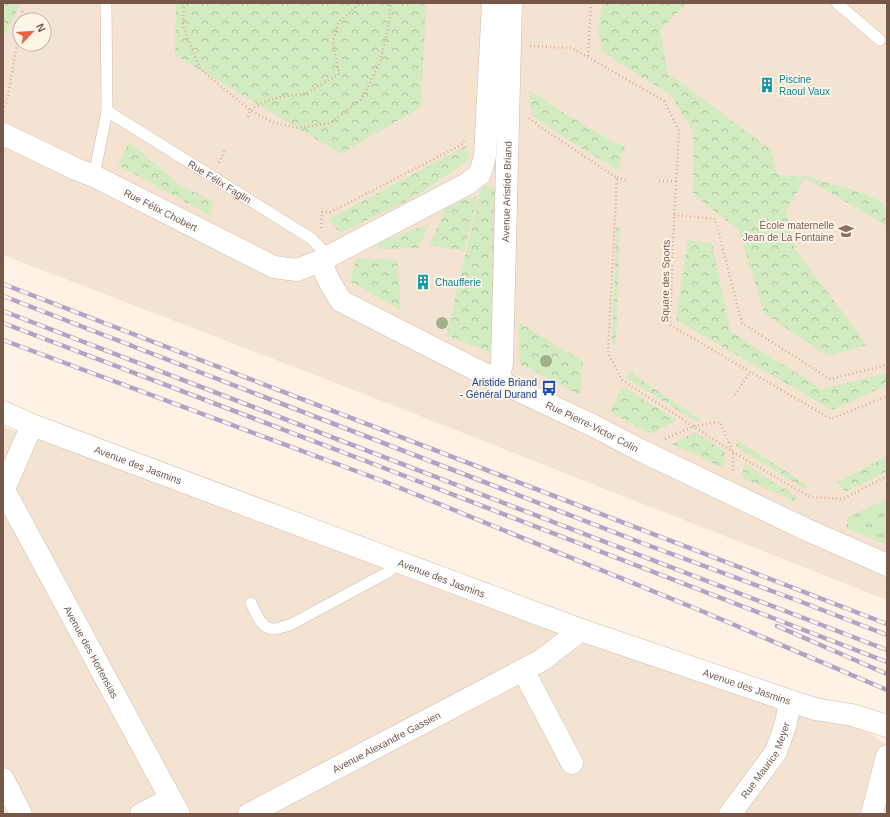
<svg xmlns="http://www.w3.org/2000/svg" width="890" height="817" viewBox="0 0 890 817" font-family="Arial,sans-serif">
	<defs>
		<pattern id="grass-tufts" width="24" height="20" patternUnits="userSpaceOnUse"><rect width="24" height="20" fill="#d3ebc1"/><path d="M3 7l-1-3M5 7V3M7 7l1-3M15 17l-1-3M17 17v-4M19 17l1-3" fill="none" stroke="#b0c19f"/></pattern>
		<pattern id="forest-crowns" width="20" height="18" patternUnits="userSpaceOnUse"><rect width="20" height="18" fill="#d3ebc1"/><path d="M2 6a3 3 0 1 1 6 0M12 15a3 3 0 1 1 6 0" fill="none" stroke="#b0c19f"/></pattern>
	</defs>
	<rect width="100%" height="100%" fill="#fdf2e3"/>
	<g fill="#f5e3d1" fill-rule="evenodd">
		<path d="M3,3H887V600L354,390L3,255ZM20,20H44V44H20Z"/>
		<polygon points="3,427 336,547 870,733 887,745 887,814 3,814"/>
	</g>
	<polygon fill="url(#grass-tufts)" points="887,499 887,545 846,528 848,517"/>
	<g fill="url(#forest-crowns)">
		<polygon points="3,3 21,3 4,36 3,36"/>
		<polygon points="176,3 426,3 421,107 341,154 175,55"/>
		<polygon points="603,3 688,3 660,30 668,73 770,149 777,174 804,178 798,174 866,194 887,206 887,226 805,178 786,213 795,249 867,345 827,356 764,313 738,229 693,195 693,132 671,95 602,52 598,31"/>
		<polygon points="529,90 561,111 615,143 625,146 619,166 620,171 576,145 534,117 531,112"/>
		<polygon points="129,142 180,185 213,201 211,216 118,165"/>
		<polygon points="466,146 469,160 411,199 340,233 329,219"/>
		<polygon points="482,185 500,191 497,266 491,352 446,336"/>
		<polygon points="478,195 464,251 429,245 446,207"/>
		<polygon points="429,224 418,248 379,249 377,243"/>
		<polygon points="620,226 616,344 612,345 616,228"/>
		<polygon points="688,240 712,243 730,331 822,389 887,373 887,385 832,410 676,320"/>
		<polygon points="356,258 397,260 401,310 350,282"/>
		<polygon points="518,322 583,361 580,395 520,364"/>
		<polygon points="629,372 702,420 697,422 626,378"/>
		<polygon points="622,386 677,420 650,434 610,412"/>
		<polygon points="696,432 725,452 723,468 672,444"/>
		<polygon points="737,440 807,485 805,489 736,447"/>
		<polygon points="887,456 887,471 845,492 837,482"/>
		<polygon points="744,464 796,496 795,501 742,478"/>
	</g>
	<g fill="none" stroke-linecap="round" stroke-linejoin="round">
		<defs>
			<g id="service">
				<polyline points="837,3 880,40"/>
				<path id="s1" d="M107,111L312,239L329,257"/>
				<polyline points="94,176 107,111 106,3"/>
				<path d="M251,603C256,613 261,630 275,629C280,628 285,626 290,625L390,571L394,560"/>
			</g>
			<g id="minor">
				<path id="s2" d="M3,134L76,169L94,176L274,267L297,270L320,261L467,184L480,174L485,156L493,3"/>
				<path id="s3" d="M320,261L330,283L341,301L498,381L592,425L640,450L805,529L887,565"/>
				<path id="s4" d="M498,381L502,363L511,3"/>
				<path id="s5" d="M3,412L32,425L581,630L790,701L815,709L852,715L887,726"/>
				<path id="s6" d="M4,490L179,814"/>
				<polyline points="3,491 32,425"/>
				<polyline points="523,670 572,763"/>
				<polyline points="3,779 21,814"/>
				<polyline points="141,814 171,799"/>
				<path id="s7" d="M249,814L542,660L581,630"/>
				<path id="s8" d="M730,814L776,752L786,723L790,701"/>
				<polyline points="872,814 887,756"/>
			</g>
		</defs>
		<use href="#service" stroke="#d1bbac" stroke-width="12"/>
		<use href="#minor" stroke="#d1bbac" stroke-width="23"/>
		<g stroke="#d8b29c" stroke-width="2.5" stroke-dasharray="1 3" stroke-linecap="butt">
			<polyline points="184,3 183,26 200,69 250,110 272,122 298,128 330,123 362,99 380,62 390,20 390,3"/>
			<polyline points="884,3 887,5"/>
			<polyline points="21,20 23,8"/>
			<polyline points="530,46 572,48 664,101 679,131 673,239 670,325 831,419 887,396"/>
			<polyline points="588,56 591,3"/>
			<polyline points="3,111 7,101 20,27"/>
			<polyline points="248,117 250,110 266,101 284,96 305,94 339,74 333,42 338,23 360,3"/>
			<polyline points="529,118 539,126 617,178 608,353 622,380 733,452 810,497 843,499 887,476"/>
			<polyline points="219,163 225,150"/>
			<polyline points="617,178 626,180"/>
			<polyline points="659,181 676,181"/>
			<polyline points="674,215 715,219 742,323 830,379 887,365"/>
			<polyline points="321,228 322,212 331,212 463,144 464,140"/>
			<polyline points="735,395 750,372"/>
			<polyline points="665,439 694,426 720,422 733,452 733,472"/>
		</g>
		<use href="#service" stroke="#fff" stroke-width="11"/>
		<use href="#minor" stroke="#fff" stroke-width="22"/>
		<defs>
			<g id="rail">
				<polyline points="3,284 887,624"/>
				<polyline points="3,296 642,543 799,601 887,635"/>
				<polyline points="3,311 887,650"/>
				<polyline points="3,323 371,463 887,662"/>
				<polyline points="3,340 383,481 704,612 887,690"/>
				<polyline points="777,626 887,674"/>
			</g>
		</defs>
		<use href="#rail" stroke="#b4a1c7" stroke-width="4.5"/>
		<use href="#rail" stroke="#fff6ea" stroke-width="3" stroke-dasharray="9" stroke-linecap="butt"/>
	</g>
	<g fill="#a0b189">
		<circle cx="442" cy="323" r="6"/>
		<circle cx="546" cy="361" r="6"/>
	</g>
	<defs>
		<symbol id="building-bare" viewBox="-9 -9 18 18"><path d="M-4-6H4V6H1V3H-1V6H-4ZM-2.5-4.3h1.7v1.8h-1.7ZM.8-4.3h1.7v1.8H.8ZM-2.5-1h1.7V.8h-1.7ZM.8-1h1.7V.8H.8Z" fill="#0f9aa8" stroke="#fff6ea" stroke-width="2.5" paint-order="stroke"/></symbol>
		<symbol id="school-bare" viewBox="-9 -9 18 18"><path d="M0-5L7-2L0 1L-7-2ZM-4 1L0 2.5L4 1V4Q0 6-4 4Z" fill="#8d6e63" stroke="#fff6ea" stroke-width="2.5" paint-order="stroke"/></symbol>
		<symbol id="bus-bare" viewBox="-9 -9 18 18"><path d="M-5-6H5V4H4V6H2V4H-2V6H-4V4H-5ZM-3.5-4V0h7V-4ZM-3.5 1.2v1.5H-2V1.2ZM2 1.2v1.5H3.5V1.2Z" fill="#1a4fb4" stroke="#fff6ea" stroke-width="2.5" paint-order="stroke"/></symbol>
	</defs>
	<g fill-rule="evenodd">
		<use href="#building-bare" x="756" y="74" width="22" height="22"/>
		<use href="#school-bare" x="835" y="220" width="22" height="22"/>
		<use href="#building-bare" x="412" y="271" width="22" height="22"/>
		<use href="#bus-bare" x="538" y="377" width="22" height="22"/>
	</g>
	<g text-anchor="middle" stroke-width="3.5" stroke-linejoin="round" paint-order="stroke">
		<g font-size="10" fill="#0d838f" stroke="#fff6ea" text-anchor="start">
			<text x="779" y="83">Piscine<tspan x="779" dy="12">Raoul Vaux</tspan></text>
			<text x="435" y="286">Chaufferie</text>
		</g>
		<g font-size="10" fill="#765748" stroke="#fff6ea">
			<text dy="4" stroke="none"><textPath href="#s1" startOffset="133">Rue Félix Faglin</textPath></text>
			<text dy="4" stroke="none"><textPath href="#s4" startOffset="190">Avenue Aristide Briand</textPath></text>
			<text dy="4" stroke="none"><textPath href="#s2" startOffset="175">Rue Félix Chobert</textPath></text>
			<text transform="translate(665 281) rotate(-89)" y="4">Square des Sports</text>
			<text dy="4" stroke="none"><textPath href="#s3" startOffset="326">Rue Pierre-Victor Colin</textPath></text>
			<text dy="4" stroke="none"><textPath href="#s5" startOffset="145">Avenue des Jasmins</textPath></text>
			<text dy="4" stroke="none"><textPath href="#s5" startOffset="469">Avenue des Jasmins</textPath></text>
			<text dy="4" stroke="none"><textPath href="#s6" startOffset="184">Avenue des Hortensias</textPath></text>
			<text dy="4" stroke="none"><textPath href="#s5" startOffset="793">Avenue des Jasmins</textPath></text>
			<text dy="4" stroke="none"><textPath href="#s7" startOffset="155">Avenue Alexandre Gassien</textPath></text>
			<text dy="4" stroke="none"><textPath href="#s8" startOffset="65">Rue Maurice Meyer</textPath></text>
		</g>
		<g font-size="10" fill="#785e54" stroke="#fff6ea" text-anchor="end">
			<text x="834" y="229">École maternelle<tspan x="834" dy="12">Jean de La Fontaine</tspan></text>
		</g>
		<g font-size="10" fill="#164399" stroke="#fff6ea" text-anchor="end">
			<text x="537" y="386">Aristide Briand<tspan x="537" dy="12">- Général Durand</tspan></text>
		</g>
	</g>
	<rect width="890" height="817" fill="none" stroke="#765748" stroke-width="8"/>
	<g transform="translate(32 32) rotate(65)"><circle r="19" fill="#fff6ea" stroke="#c8b6a9"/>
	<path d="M0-3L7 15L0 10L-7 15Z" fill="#ec6343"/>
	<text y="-6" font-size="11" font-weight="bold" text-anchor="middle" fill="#765748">N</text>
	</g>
</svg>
